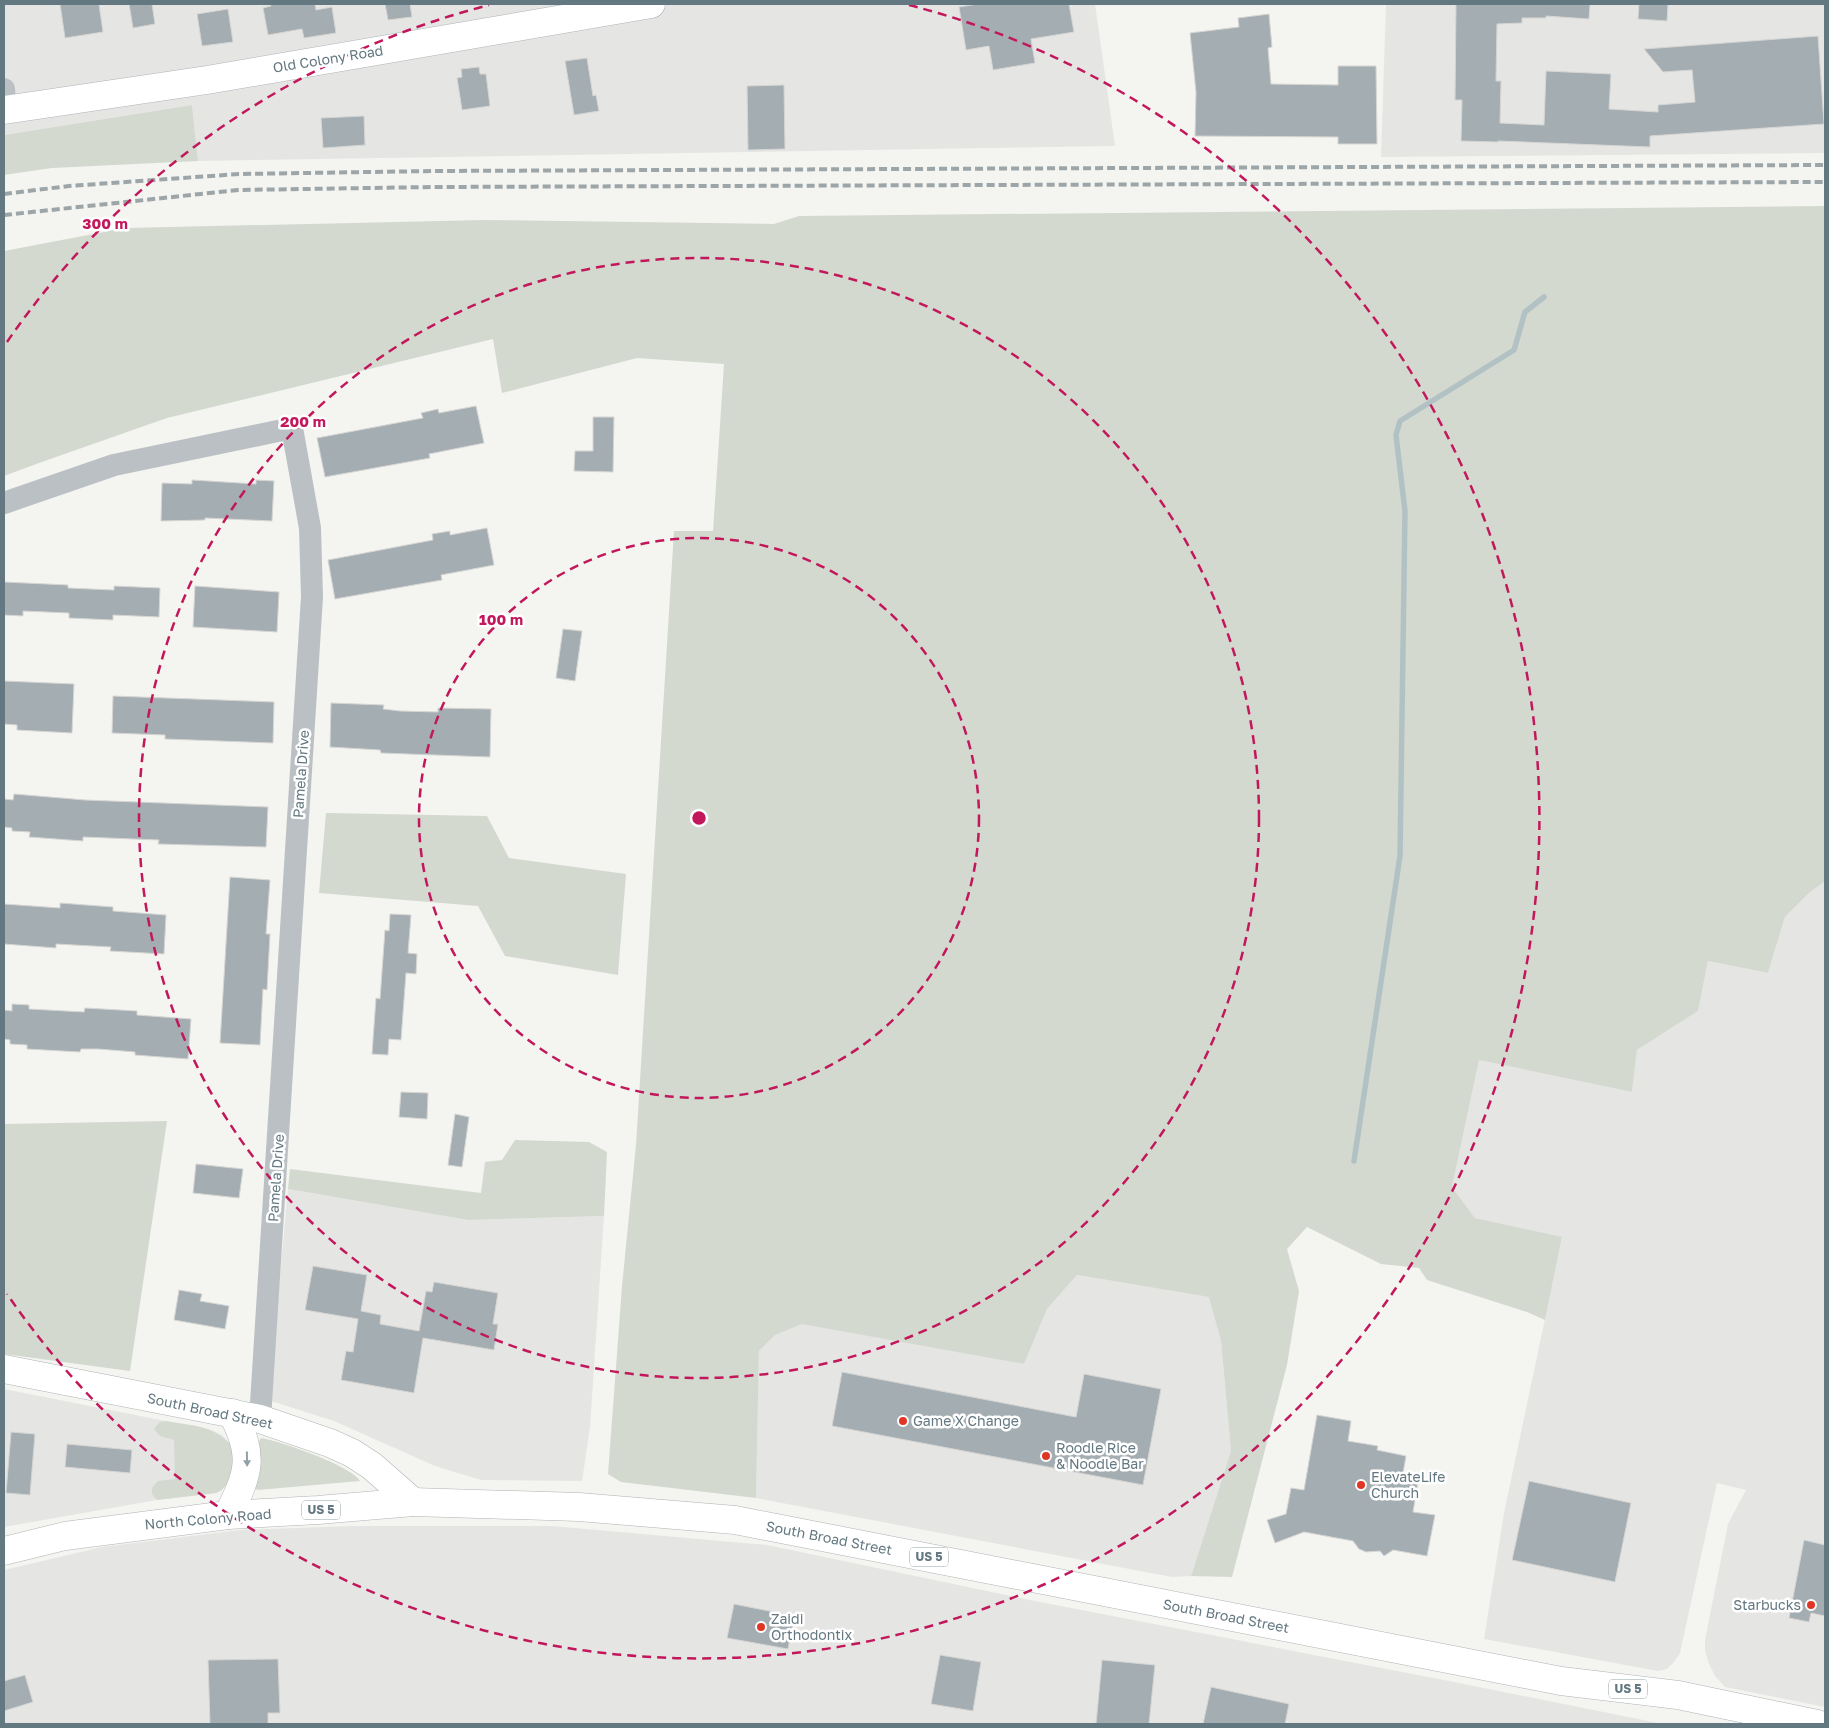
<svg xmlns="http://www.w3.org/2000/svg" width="1829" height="1728" viewBox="0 0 1829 1728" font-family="'Golos Text',sans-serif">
	<rect width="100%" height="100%" fill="#f4f4f0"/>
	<g fill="#e5e5e4">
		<polygon points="4,4 1095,4 1115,146 198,161 192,105 4,135"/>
		<polygon points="1386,4 1825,4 1825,153 1381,157"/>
		<polygon points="1825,881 1825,1707 1725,1687 1715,1676 1709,1664 1705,1651 1705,1640 1728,1524 1746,1490 1717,1483 1680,1653 1674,1662 1667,1669 1658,1671 1484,1639 1504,1513 1562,1238 1475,1218 1452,1187 1479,1060 1632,1092 1637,1050 1698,1011 1708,961 1768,973 1785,917 1808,894"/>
		<polygon points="288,1189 468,1220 604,1216 590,1427 582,1481 481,1480 435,1466 334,1421 271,1401 270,1386"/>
		<polygon points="1077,1275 1210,1297 1221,1341 1231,1451 1191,1576 1172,1577 756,1498 759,1351 775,1335 803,1323 1024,1364 1047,1309"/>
		<polygon points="4,1389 211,1430 222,1435 235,1450 233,1476 222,1490 216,1493 157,1500 4,1527"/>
		<polygon points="352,1526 552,1526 767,1545 1035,1601 1449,1681 1663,1724 4,1724 4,1570 102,1547 240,1530"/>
	</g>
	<g fill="#d4d9d0">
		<polygon points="192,105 198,161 52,168 4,175 4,135"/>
		<polygon points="1825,206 1825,881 1808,894 1785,917 1768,973 1708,961 1698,1011 1637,1050 1632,1092 1479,1060 1452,1187 1475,1218 1562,1237 1545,1320 1527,1312 1427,1280 1419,1268 1381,1264 1307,1227 1287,1249 1299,1291 1287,1365 1232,1577 1191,1576 1231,1451 1221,1341 1209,1297 1077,1275 1047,1309 1024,1364 802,1324 775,1335 759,1351 756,1498 621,1482 608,1474 622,1286 636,1145 674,531 713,531 724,364 637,358 502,393 493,339 167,418 39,463 4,476 4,251 125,228 484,220 774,224 799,216"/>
		<polygon points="326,813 487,816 509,858 626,874 618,975 505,956 478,906 319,893"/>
		<polygon points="167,1121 130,1371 4,1354 4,1124"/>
		<polygon points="515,1140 589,1142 607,1152 604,1216 468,1220 288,1189 290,1169 481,1193 485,1162 502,1160"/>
		<path d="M166,1421C194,1426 217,1425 235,1450C233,1468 234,1485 216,1493L157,1500L152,1494V1488L158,1481L175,1479L174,1440L160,1436L154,1429L160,1422Z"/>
		<path d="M261,1438C280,1441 352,1466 360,1481L258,1490L254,1488L259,1460L258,1443Z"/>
	</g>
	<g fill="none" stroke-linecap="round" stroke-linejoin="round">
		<polyline stroke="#b2c2c4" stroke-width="5.5" points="1354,1161 1400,856 1405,511 1396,435 1400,421 1514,350 1525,312 1544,297"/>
	</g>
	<g fill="#a4aeb2" stroke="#d6d5d3">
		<polygon points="60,4 99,4 103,32 65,38"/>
		<polygon points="129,4 152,4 155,24 133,28"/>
		<polygon points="270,4 315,4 316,10 332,7 336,33 304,38 302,29 268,35 263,8 271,6"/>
		<polygon points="385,4 410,4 412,17 388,20"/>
		<polygon points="978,4 1069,4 1074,32 1031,39 1035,63 993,70 989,46 966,50 959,7"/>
		<polygon points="1456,4 1590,4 1589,19 1546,16 1546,18 1522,18 1522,23 1497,24 1496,81 1501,81 1500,123 1544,125 1546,71 1611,74 1609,109 1658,112 1658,105 1695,102 1692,70 1663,72 1644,49 1818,36 1824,124 1650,136 1650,147 1498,141 1498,142 1461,141 1462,100 1455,100"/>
		<polygon points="1639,4 1668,4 1667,21 1638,19"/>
		<polygon points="228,9 233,42 202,46 197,14"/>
		<polygon points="1269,14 1272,47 1268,48 1271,84 1338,85 1338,66 1376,66 1377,144 1338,144 1338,137 1195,136 1196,92 1190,33 1239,27 1238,18"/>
		<polygon points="587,58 593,96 596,95 599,111 574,115 565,61"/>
		<polygon points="479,67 480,74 486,74 490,106 462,110 457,78 462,77 461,69"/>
		<polygon points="784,85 785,149 748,150 747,86"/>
		<polygon points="364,116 365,145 323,148 321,118"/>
		<polygon points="476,406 484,443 429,454 430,458 325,477 317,438 423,418 421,413 438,409 439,413"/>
		<polygon points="593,417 614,417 613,472 574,471 575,451 593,451"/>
		<polygon points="192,480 256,484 256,480 274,481 272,521 205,518 205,520 161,521 162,483 192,484"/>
		<polygon points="487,528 494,565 441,575 442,580 335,599 328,560 433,540 432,534 450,531 450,535"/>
		<polygon points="4,582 68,585 68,588 114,590 114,586 160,588 159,617 113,615 113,620 69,618 69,613 23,611 23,616 4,615"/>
		<polygon points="195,586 279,592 277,632 193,627"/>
		<polygon points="563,629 582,631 575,681 556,678"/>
		<polygon points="4,681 74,684 72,733 17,730 17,725 4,724"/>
		<polygon points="113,696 274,702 273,743 165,739 165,735 112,733"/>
		<polygon points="331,703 384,705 383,709 400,711 438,712 438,708 491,709 490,757 381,753 380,750 330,747"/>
		<polygon points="14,794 85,800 268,807 266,847 158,844 159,840 83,837 83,841 29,837 30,832 12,831 12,828 4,827 4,799 13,800"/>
		<polygon points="230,877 270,880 266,934 270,934 267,990 263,989 260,1045 220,1043"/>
		<polygon points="60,903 113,907 113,911 166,915 164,954 110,951 111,947 74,945 56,944 56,948 4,944 4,904 60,908"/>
		<polygon points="390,914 411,915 408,953 417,954 416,974 406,973 401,1040 389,1039 388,1055 372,1054 376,998 380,999 385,930 389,931"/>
		<polygon points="12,1004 29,1005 29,1009 84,1012 85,1008 120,1010 137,1011 137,1015 191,1019 188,1059 135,1055 135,1052 98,1049 81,1049 80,1052 27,1049 27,1045 10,1044 10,1040 4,1039 4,1010 12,1011"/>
		<polygon points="401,1092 428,1093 427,1119 399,1117"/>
		<polygon points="455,1114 469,1117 462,1167 448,1165"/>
		<polygon points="196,1164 243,1169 239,1198 193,1193"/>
		<polygon points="313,1266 367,1275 361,1311 381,1315 380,1324 419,1331 426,1291 432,1292 434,1282 498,1293 493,1324 498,1324 494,1350 423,1338 414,1393 341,1380 346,1351 353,1352 358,1319 305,1310"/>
		<polygon points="179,1290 202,1294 200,1301 229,1306 225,1329 174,1320"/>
		<polygon points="842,1372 1076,1417 1084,1374 1161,1389 1143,1485 832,1426"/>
		<polygon points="1317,1415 1351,1421 1348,1441 1378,1446 1377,1450 1406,1456 1402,1479 1418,1482 1413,1512 1435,1515 1427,1556 1393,1550 1384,1556 1380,1551 1366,1552 1359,1549 1353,1541 1304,1532 1275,1543 1267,1520 1286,1514 1291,1488 1304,1490"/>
		<polygon points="11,1432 35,1434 30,1495 6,1493"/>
		<polygon points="67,1444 132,1450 130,1473 65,1467"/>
		<polygon points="1529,1481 1631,1503 1615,1582 1512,1560"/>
		<polygon points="1804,1540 1825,1545 1825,1616 1811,1613 1809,1622 1789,1618"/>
		<polygon points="734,1604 794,1616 788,1649 727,1638"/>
		<polygon points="940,1655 981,1662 973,1711 931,1704"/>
		<polygon points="278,1659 280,1713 268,1713 268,1724 210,1724 208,1660"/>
		<polygon points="1102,1660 1155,1665 1149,1724 1096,1724"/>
		<polygon points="25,1675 33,1702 4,1711 4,1681"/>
		<polygon points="1211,1687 1289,1704 1285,1724 1203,1724"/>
	</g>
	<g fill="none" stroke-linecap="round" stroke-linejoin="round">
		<defs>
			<g id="major">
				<polyline points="4,110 207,80 651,4"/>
				<polyline points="4,1369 260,1419 330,1443 352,1453 372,1466 413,1502"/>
				<path d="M228,1515C249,1473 255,1456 232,1413"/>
				<polyline points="4,1551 65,1536 228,1515 318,1510 413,1502 579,1507 735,1520 1561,1681 1678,1695 1817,1724"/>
			</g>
		</defs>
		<use href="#major" stroke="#aeb4b7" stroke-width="29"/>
		<g stroke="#bac0c3" stroke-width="22">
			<polyline points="4,89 6,110"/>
			<polyline points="4,503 114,465 292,428 310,528 312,597 260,1419"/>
		</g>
		<use href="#major" stroke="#fff" stroke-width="28"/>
		<g stroke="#9ca5a8" stroke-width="4" stroke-dasharray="8 4" stroke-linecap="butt">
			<polyline points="4,194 69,186 239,174 435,171 1825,165"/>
			<polyline points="4,215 238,190 434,187 1825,182"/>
		</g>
	</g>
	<defs><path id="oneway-solid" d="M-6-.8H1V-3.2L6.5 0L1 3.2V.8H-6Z" transform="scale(1.25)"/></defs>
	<use fill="#92a0a7" href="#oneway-solid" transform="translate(247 1459) rotate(89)"/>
	<g fill="none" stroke="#c2185b" stroke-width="2.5" stroke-dasharray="9 6">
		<circle cx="699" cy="818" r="280"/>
		<circle cx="699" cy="818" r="560"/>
		<path d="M7 342A840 840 0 0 1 489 5M909 5A840 840 0 1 1 7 1294"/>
	</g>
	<g fill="#e03625" stroke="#fff" stroke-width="2">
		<circle cx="903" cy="1421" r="5"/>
		<circle cx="1046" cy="1456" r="5"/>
		<circle cx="1361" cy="1485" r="5"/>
		<circle cx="1811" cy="1605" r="5"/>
		<circle cx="761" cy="1627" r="5"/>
	</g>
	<g text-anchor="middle" stroke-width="5" stroke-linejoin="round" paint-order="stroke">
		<g fill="#fff" stroke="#92a0a7" stroke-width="1">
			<rect x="302" y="1500.5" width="38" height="19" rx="4"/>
			<rect x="910" y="1547.5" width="38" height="19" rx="4"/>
			<rect x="1609" y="1679.5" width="38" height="19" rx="4"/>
		</g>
		<g font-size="12" font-weight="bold" fill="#647881">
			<text x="321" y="1514">US 5</text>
			<text x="929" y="1561">US 5</text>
			<text x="1628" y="1693">US 5</text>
		</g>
		<g font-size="14" fill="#647881" stroke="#fff">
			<text transform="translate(328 59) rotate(-9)" y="5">Old Colony Road</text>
			<text transform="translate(301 774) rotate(-86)" y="5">Pamela Drive</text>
			<text transform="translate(276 1178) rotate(-86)" y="5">Pamela Drive</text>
			<text transform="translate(210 1411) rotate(12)" y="5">South Broad Street</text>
			<text transform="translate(208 1519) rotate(-5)" y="5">North Colony Road</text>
			<text transform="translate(829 1538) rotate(11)" y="5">South Broad Street</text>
			<text transform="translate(1226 1616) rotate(11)" y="5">South Broad Street</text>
		</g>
		<g font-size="14" fill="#647881" stroke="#fff" text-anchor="start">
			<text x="913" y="1426">Game X Change</text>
			<text x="1056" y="1453">Roodle Rice<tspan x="1056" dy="16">&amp; Noodle Bar</tspan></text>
			<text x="1371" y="1482">ElevateLife<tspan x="1371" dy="16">Church</tspan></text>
			<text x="1801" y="1610" text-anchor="end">Starbucks</text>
			<text x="771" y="1624">Zaidi<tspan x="771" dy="16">Orthodontix</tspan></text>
		</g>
	</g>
	<circle cx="699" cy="818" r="8" fill="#c2185b" stroke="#fff" stroke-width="2.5"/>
	<g font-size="15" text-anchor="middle" font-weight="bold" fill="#c2185b" stroke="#fff" stroke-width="5" stroke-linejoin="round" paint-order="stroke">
		<text x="105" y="229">300 m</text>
		<text x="303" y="427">200 m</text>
		<text x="501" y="625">100 m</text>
	</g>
	<rect width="1829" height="1728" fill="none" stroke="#647881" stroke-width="10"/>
</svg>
